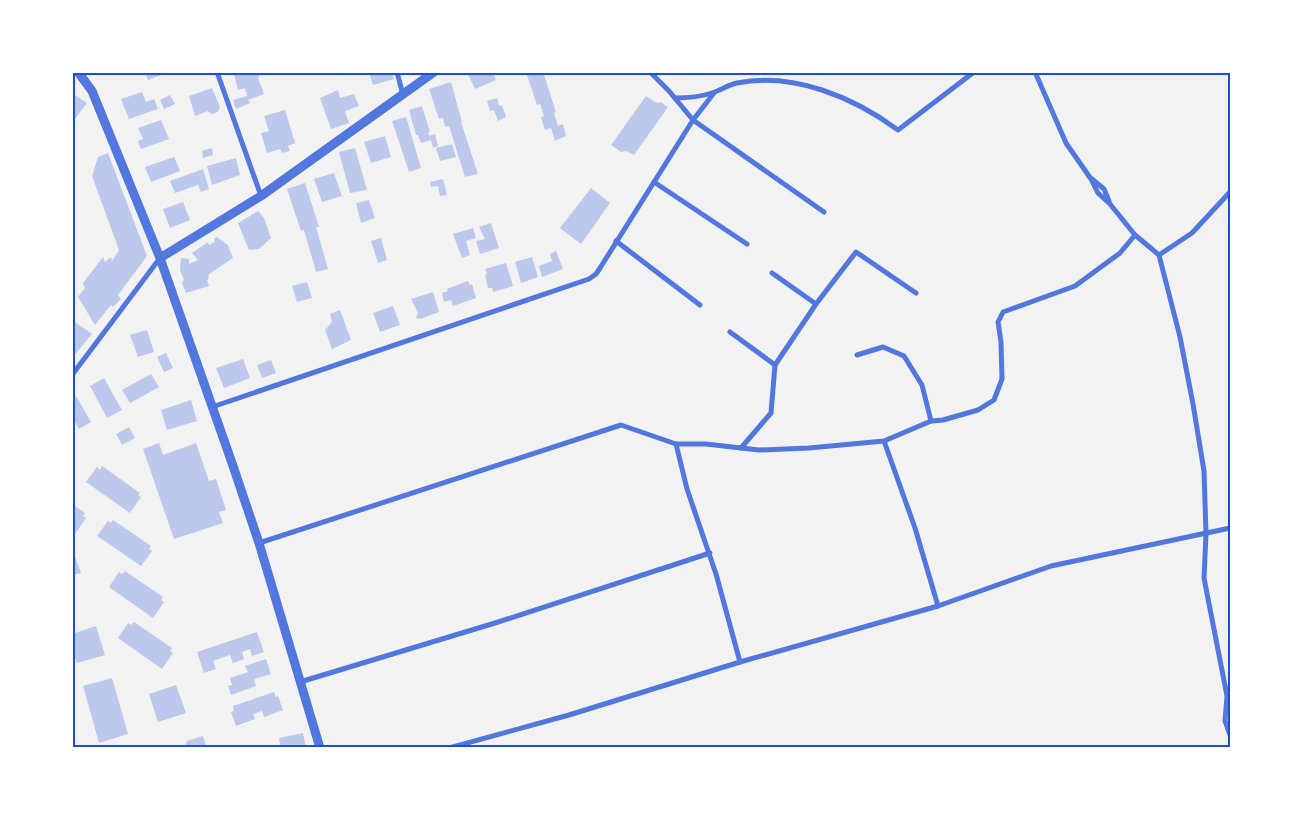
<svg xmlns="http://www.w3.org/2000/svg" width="1303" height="820" viewBox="0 0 1303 820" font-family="'Playfair Display',serif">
	<rect width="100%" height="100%" fill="#f2f2f2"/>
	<g fill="#bdc9ec">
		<polygon points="145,72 166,72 166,73 148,80"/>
		<polygon points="235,72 261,72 258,78 264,94 248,100 250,103 236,109 233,100 247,96 245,88 238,90 234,74"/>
		<polygon points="369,72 392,72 394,79 373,85"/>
		<polygon points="467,72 493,72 496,80 475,89"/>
		<polygon points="526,72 543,72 556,112 554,113 558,126 563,124 566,136 555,141 551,128 545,130 541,117 544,116 540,104 537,105"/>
		<polygon points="451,82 462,122 461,122 478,174 465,177 449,126 445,127 443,118 439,119 429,89"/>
		<polygon points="212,88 220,107 218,112 211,114 208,111 195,116 189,96"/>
		<polygon points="338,90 340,98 354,94 359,106 345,111 349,123 331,129 320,98"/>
		<polygon points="142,92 146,102 154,99 158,109 129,119 121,99"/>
		<polygon points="72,93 87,103 72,123"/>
		<polygon points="170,95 175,104 164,109 160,100"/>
		<polygon points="646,96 657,103 661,102 668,107 634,155 626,151 621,152 611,145"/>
		<polygon points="497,98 499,106 502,105 506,117 498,121 494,110 490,111 487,101"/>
		<polygon points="422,106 430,132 428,132 429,136 435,134 438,146 433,148 431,140 421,143 418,135 416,135 409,110"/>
		<polygon points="285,110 295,143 288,146 290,151 282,153 280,149 267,153 261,133 269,131 264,116"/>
		<polygon points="406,117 421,168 409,172 392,121"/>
		<polygon points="161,120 169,139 141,149 138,141 143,139 138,128"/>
		<polygon points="385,136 391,157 371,163 364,142"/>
		<polygon points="452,144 456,157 440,161 436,148"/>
		<polygon points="212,148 213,155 203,158 202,151"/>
		<polygon points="355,148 367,190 350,193 339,152"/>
		<polygon points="108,153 147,256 118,295 121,299 113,307 111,305 95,325 78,297 85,288 83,283 103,257 105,262 111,257 112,261 119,250 92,176 98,157"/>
		<polygon points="174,157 180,171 151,182 145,167"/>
		<polygon points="236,158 240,175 212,185 207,166"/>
		<polygon points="203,169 209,189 201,192 198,185 175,193 170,181"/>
		<polygon points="334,173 342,196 322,202 314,179"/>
		<polygon points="443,179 447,195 440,196 438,186 431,187 430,182"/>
		<polygon points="305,183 319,227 316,227 328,269 316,272 304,230 301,231 287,189"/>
		<polygon points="591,188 610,203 581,244 560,228"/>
		<polygon points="369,200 375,218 361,223 356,203"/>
		<polygon points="183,202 190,220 170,228 163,209"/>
		<polygon points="258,211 264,218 271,238 259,249 249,250 238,223"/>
		<polygon points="491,223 499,248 480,254 476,241 485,239 479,227"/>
		<polygon points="473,228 476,238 466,241 470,255 462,258 453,234"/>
		<polygon points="217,237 228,245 233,258 208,275 209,278 207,280 209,286 186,293 182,283 184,280 180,270 181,258 189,259 189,264 198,260 192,253 208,242 209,245 215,242 214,239"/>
		<polygon points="381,238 387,260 378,263 371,241"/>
		<polygon points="556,251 563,269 542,277 539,266 552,261 550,254"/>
		<polygon points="532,257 538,277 521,283 515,262"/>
		<polygon points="506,263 513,286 493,292 492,288 488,288 485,275 487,274 485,269"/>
		<polygon points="468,281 470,285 472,284 476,298 453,306 451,300 444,302 442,293 448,291 447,289"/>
		<polygon points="307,282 312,298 297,302 292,286"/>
		<polygon points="433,292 439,312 420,319 416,318 418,313 411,299"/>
		<polygon points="393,306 400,325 380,332 373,313"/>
		<polygon points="340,310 351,340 332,349 325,330 332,322 330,314"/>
		<polygon points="72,320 92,334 72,358"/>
		<polygon points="147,330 154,352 138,357 130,335"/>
		<polygon points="166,353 173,368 164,372 157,357"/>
		<polygon points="243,359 250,378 224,388 216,368"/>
		<polygon points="271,360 276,373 262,378 257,365"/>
		<polygon points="151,374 159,387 130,403 122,390"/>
		<polygon points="104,378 122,410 107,418 90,386"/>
		<polygon points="76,396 91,422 79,429 72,416 72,398"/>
		<polygon points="191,400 197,421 167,430 161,410"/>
		<polygon points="129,427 135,438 122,445 116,434"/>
		<polygon points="159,443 163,455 196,443 209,481 216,479 226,510 219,512 223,523 174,539 143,449"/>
		<polygon points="102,466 140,493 138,495 141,497 130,513 86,482 97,467 100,470"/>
		<polygon points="72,504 85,513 83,516 86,518 75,534 72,532"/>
		<polygon points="113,520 151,546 149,549 152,551 141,566 97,536 108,521 111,523"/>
		<polygon points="72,548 81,573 72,575"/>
		<polygon points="125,571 163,597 161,600 164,602 153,618 109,587 119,572 122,574"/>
		<polygon points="134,622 172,648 170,651 173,653 162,669 118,638 128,623 131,625"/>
		<polygon points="96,626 105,655 77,663 72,649 72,634"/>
		<polygon points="257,632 264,652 252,656 250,649 242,652 244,659 233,663 230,655 213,661 216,669 204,673 197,652"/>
		<polygon points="266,659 271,674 254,679 256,686 231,695 228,686 232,685 230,678 248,672 245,666"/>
		<polygon points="112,678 128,734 99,743 83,686"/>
		<polygon points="176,685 186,713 158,722 149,694"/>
		<polygon points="274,692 276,697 278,696 283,710 264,717 262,711 253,714 255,719 236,726 231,712 234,711 233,706"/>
		<polygon points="303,733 306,748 281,748 279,738"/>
		<polygon points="203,736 206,746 205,748 184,748 187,741"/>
	</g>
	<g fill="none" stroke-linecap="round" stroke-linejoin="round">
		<g stroke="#5277de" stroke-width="5">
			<polyline points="217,72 261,196"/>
			<polyline points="397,72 403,95"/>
			<polyline points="650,72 669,91 693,120 824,212"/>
			<polyline points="1035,72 1066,143 1091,179 1098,193 1110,204 1135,235 1159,255 1180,337 1193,404 1204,471 1206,534 1204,578 1227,696 1225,721 1230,735"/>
			<path d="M675,98C688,98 700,97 712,93C721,90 728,85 737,83C794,72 853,97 898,130L974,72"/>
			<polyline points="1092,179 1104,189 1109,201"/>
			<polyline points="654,182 747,244"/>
			<polyline points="616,241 700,305"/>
			<polyline points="1159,255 1192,233 1230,192"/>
			<polyline points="816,304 856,252 916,293"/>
			<polyline points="730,332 775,365"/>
			<polyline points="857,355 883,347 904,356 922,385 931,421"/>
			<polyline points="72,375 160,258"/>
			<polyline points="212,407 589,279 596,274 600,268 693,120 714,93"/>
			<polyline points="884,441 915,528 938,606"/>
			<polyline points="676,444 687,489 716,574 740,662"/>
			<polyline points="741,448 771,413 775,365 816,304 772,273"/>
			<polyline points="259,543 621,425 676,444 706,444 759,450 809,448 884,441 931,421 943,420 978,410 994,400 1002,379 1001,342 998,322 1003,312 1075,286 1120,253 1135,235"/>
			<polyline points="300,682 495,623 710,553"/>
			<polyline points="449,748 569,715 740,662 938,606 1051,566 1230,528"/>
		</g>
		<g stroke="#5277de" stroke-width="9">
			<polyline points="78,72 92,91 160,258 232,463 259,543 320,748"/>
			<polyline points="160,258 261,196 434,72"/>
		</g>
	</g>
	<rect width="1303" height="820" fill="none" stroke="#ffffff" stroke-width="148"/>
	<rect x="74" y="74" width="1155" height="672" fill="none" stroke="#1d4ed8" stroke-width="2"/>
</svg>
